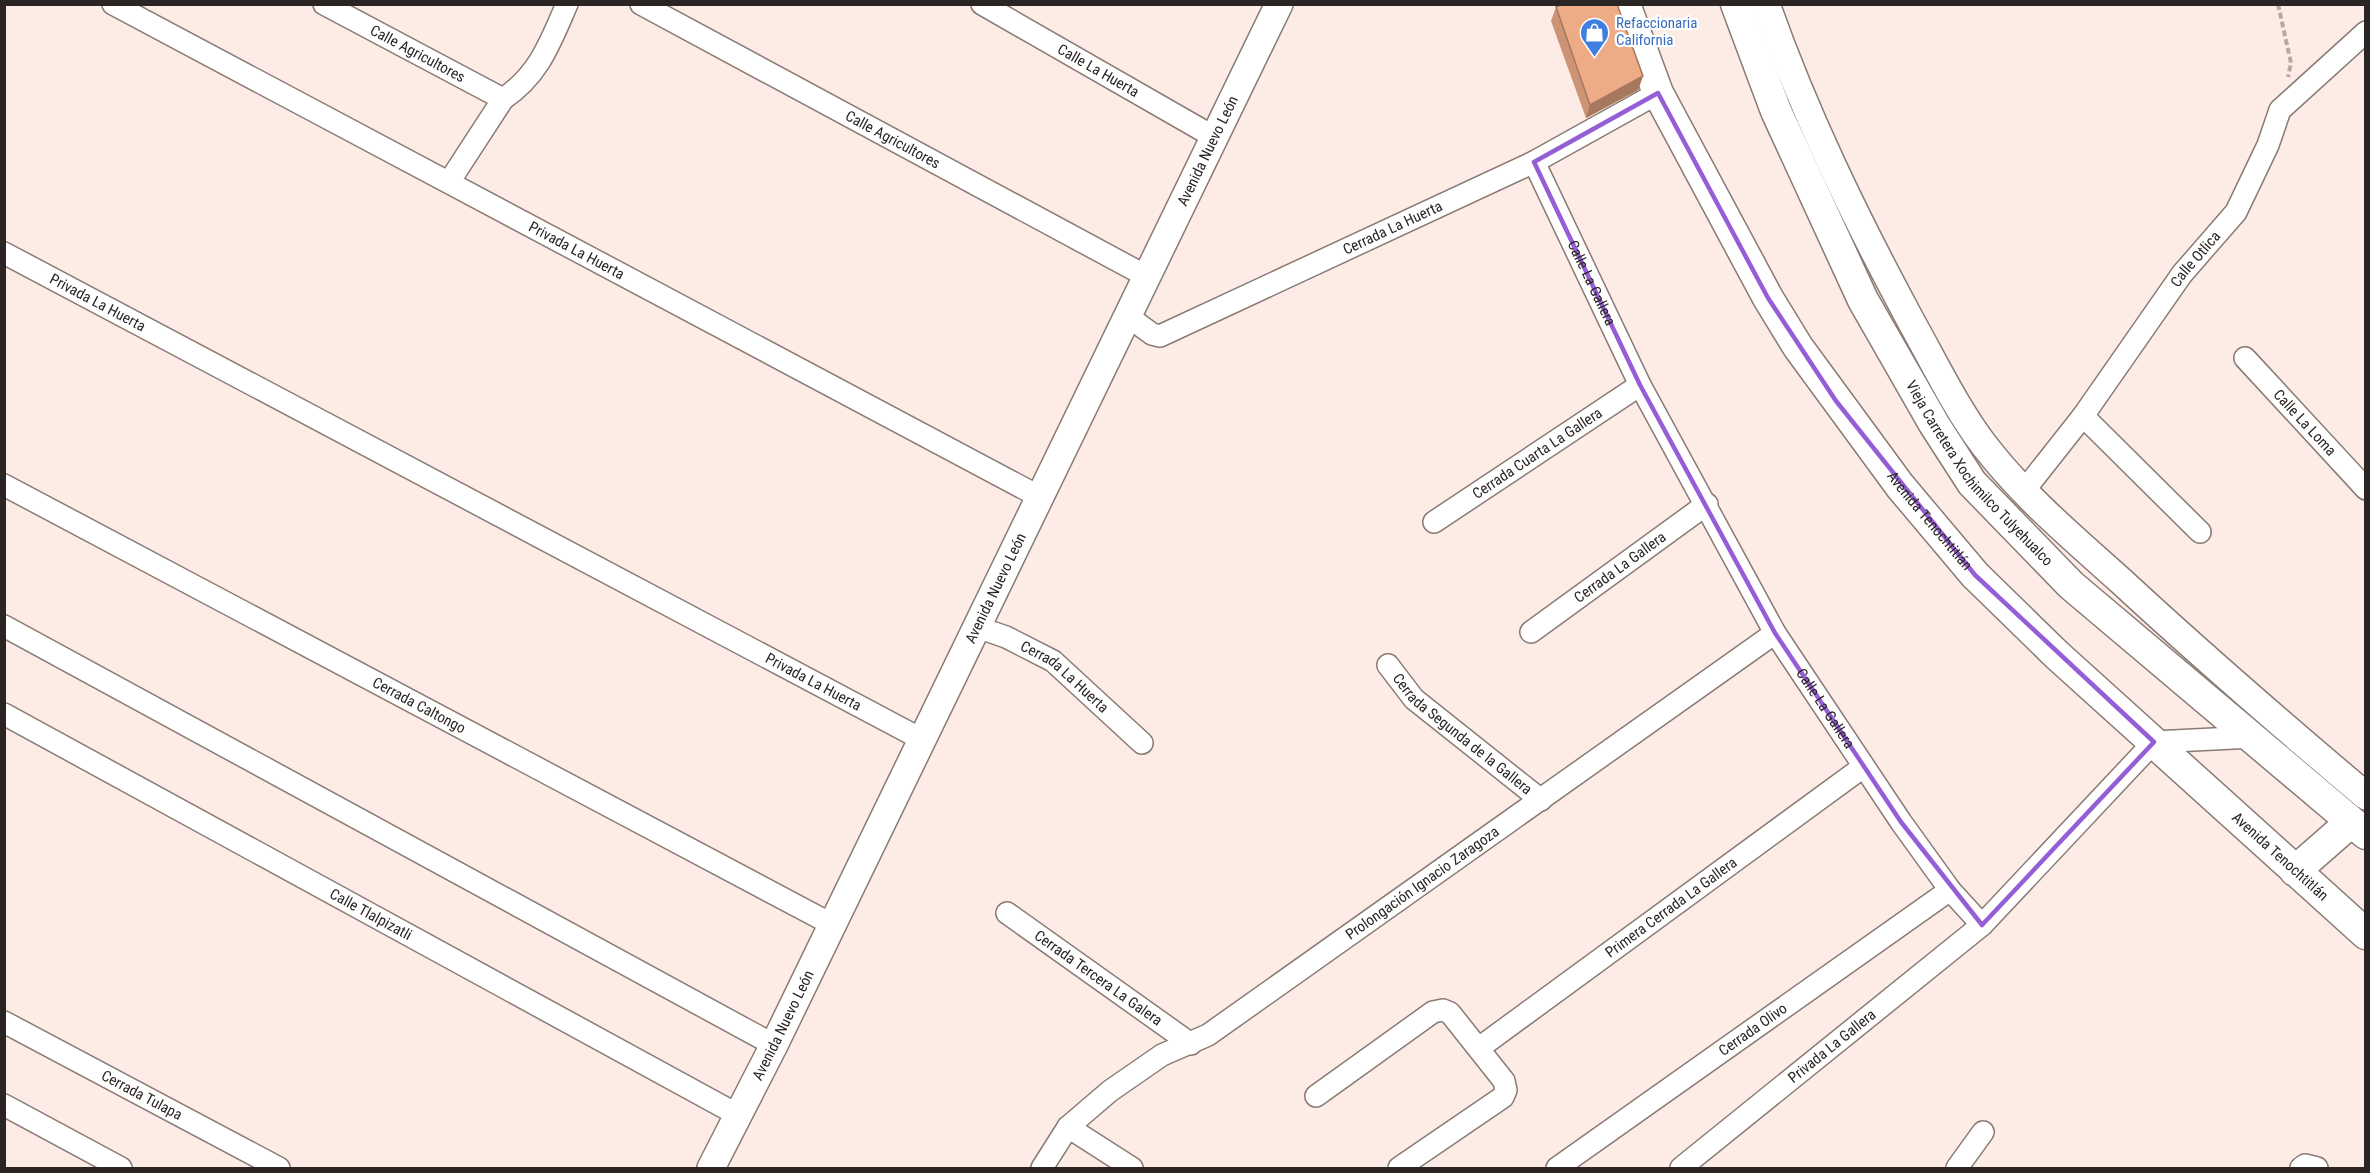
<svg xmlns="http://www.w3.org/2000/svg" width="2370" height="1173" viewBox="0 0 2370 1173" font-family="'Roboto Condensed',sans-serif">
	<rect width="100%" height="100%" fill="#fcece5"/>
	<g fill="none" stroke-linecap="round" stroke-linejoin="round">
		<defs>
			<g id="minor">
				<path id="s1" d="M113,4L1040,497"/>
				<path id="s2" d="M324,4L503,99C539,75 550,43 567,4"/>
				<path id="s3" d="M641,4L1146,276"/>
				<path id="s4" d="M982,4L1214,137"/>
				<path id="s5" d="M1534,162L1640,385L1775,633L1901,822L1950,890L1982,925L2154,742L2253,737"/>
				<polyline points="449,182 503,99"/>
				<path id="s6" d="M4,253L923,740"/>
				<path id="s7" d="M1126,315L1152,334L1160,336L1534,162L1658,93"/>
				<path id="s8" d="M2245,358L2366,489"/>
				<polyline points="2083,416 2200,532"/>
				<path id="s9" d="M4,485L833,925"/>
				<path id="s10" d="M2023,492L2083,416L2182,274L2236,212L2268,145L2280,110L2366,32"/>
				<path id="s11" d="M1434,522L1640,385"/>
				<polyline points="4,626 774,1045"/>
				<path id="s12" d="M977,627L1006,637L1053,661L1142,743"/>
				<path id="s13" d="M1531,632L1707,504"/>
				<path id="s14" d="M1388,665L1414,699L1541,800"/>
				<path id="s15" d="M4,714L738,1115"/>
				<path id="s16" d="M1007,913L1191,1044"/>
				<path id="s17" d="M4,1022L279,1168"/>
				<path id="s18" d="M1479,1048L1863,767"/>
				<polyline points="1316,1096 1433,1012 1443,1010 1450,1013 1504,1081 1506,1090 1503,1097 1399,1168"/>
				<polyline points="4,1105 121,1168"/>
				<polyline points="1068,1127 1132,1168"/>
				<path id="s19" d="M1042,1168L1068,1127L1110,1091L1162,1055L1208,1035L1775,633"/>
				<path id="s20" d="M1557,1168L1950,890"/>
				<path id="s21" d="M1681,1168L1982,925"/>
				<polyline points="1957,1168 1983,1132"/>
				<polyline points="2301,1168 2305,1165 2317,1168"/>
			</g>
			<g id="tertiary">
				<path d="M1766,4C1805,115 1856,219 1912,323C1935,364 1956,408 1984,445C2024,497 2073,538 2121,581C2201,655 2283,726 2366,796"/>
				<path id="s22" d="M711,1168L774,1045L1279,4"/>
			</g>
			<g id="secondary">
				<path id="s23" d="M1625,4L1658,93L1768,298L1798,347L1900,486L1975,575L2057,655L2366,934"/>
				<path id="s24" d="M1736,4L1776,111L1863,300L1934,424L1972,483L2071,585L2366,834"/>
				<polyline points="2295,871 2351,822"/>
			</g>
		</defs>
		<use href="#minor" stroke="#897b74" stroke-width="24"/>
		<use href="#tertiary" stroke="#897b74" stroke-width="30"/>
		<use href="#secondary" stroke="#897b74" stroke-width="33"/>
		<polyline stroke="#b6a9a4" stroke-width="4" stroke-dasharray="6 3" stroke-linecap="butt" points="2278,4 2291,63 2288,77"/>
		<use href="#minor" stroke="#fff" stroke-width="21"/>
		<use href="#tertiary" stroke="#fff" stroke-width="27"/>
		<use href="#secondary" stroke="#fff" stroke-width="30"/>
	</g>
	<polygon fill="#cc9374" points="1556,7 1643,76 1638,90 1586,118 1551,21"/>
	<polygon fill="#a6785e" points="1643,76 1638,90 1586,118 1590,105"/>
	<polygon fill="#edab87" stroke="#a6785e" stroke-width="1.5" points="1562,4 1617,4 1643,76 1590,105 1556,7"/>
	<path fill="none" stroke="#965ed6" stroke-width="4.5" stroke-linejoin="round" d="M1658,93L1768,298L1836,401L1975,575L2154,742L1982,925L1901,822L1775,633L1640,385L1534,162Z"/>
	<defs>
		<symbol id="shop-pin" viewBox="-11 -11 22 30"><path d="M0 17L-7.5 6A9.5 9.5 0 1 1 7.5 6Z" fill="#3f7fe0" stroke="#fff"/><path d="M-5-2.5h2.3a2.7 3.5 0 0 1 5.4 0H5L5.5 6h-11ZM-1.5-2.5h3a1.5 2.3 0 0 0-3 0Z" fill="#fff"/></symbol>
	</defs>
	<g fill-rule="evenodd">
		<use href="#shop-pin" x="1578" y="16" width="33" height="45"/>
	</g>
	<g text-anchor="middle" stroke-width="4.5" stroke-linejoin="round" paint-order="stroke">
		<g font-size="15" fill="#366cbe" stroke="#fff" text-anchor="start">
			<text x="1616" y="28">Refaccionaria<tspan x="1616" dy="17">California</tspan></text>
		</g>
		<g font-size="15" fill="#2a2522" stroke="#fff">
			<text dy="5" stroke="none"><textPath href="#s2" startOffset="106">Calle Agricultores</textPath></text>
			<text dy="5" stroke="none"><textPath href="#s4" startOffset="134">Calle La Huerta</textPath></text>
			<text dy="5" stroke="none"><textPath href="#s3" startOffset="286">Calle Agricultores</textPath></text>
			<text dy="5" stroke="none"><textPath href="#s22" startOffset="1132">Avenida Nuevo León</textPath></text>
			<text dy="5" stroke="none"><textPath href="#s7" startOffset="297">Cerrada La Huerta</textPath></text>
			<text dy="5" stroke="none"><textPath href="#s1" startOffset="525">Privada La Huerta</textPath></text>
			<text dy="5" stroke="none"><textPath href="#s10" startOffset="290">Calle Otlica</textPath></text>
			<text dy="5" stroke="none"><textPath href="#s5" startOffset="134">Calle La Gallera</textPath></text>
			<text dy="5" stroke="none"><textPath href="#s6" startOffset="106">Privada La Huerta</textPath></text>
			<text dy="5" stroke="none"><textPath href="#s8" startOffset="88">Calle La Loma</textPath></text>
			<text dy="5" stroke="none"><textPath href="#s11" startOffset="124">Cerrada Cuarta La Gallera</textPath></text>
			<text dy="5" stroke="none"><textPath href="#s24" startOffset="532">Vieja Carretera Xochimilco Tulyehualco</textPath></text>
			<text dy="5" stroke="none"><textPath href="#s23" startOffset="603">Avenida Tenochtitlán</textPath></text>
			<text dy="5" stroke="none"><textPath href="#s13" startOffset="110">Cerrada La Gallera</textPath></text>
			<text dy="5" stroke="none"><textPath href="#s22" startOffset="646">Avenida Nuevo León</textPath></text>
			<text dy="5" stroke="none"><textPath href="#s12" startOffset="102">Cerrada La Huerta</textPath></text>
			<text dy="5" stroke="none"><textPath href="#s6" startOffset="916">Privada La Huerta</textPath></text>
			<text dy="5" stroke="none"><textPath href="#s9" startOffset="470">Cerrada Caltongo</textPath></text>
			<text dy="5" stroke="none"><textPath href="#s5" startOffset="620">Calle La Gallera</textPath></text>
			<text dy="5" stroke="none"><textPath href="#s14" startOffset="102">Cerrada Segunda de la Gallera</textPath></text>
			<text dy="5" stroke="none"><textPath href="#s23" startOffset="1089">Avenida Tenochtitlán</textPath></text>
			<text dy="5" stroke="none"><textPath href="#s19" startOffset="480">Prolongación Ignacio Zaragoza</textPath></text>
			<text dy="5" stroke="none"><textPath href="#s18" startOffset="238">Primera Cerrada La Gallera</textPath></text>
			<text dy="5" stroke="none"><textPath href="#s15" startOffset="418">Calle Tlalpizatli</textPath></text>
			<text dy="5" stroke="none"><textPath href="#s16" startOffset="112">Cerrada Tercera La Galera</textPath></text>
			<text dy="5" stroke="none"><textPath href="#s22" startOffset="160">Avenida Nuevo León</textPath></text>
			<text dy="5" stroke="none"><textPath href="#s20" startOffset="240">Cerrada Olivo</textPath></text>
			<text dy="5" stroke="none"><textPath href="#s21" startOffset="194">Privada La Gallera</textPath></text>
			<text dy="5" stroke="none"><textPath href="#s17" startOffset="156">Cerrada Tulapa</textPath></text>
		</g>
	</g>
	<rect width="2370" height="1173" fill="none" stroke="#2a2522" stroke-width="12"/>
</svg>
